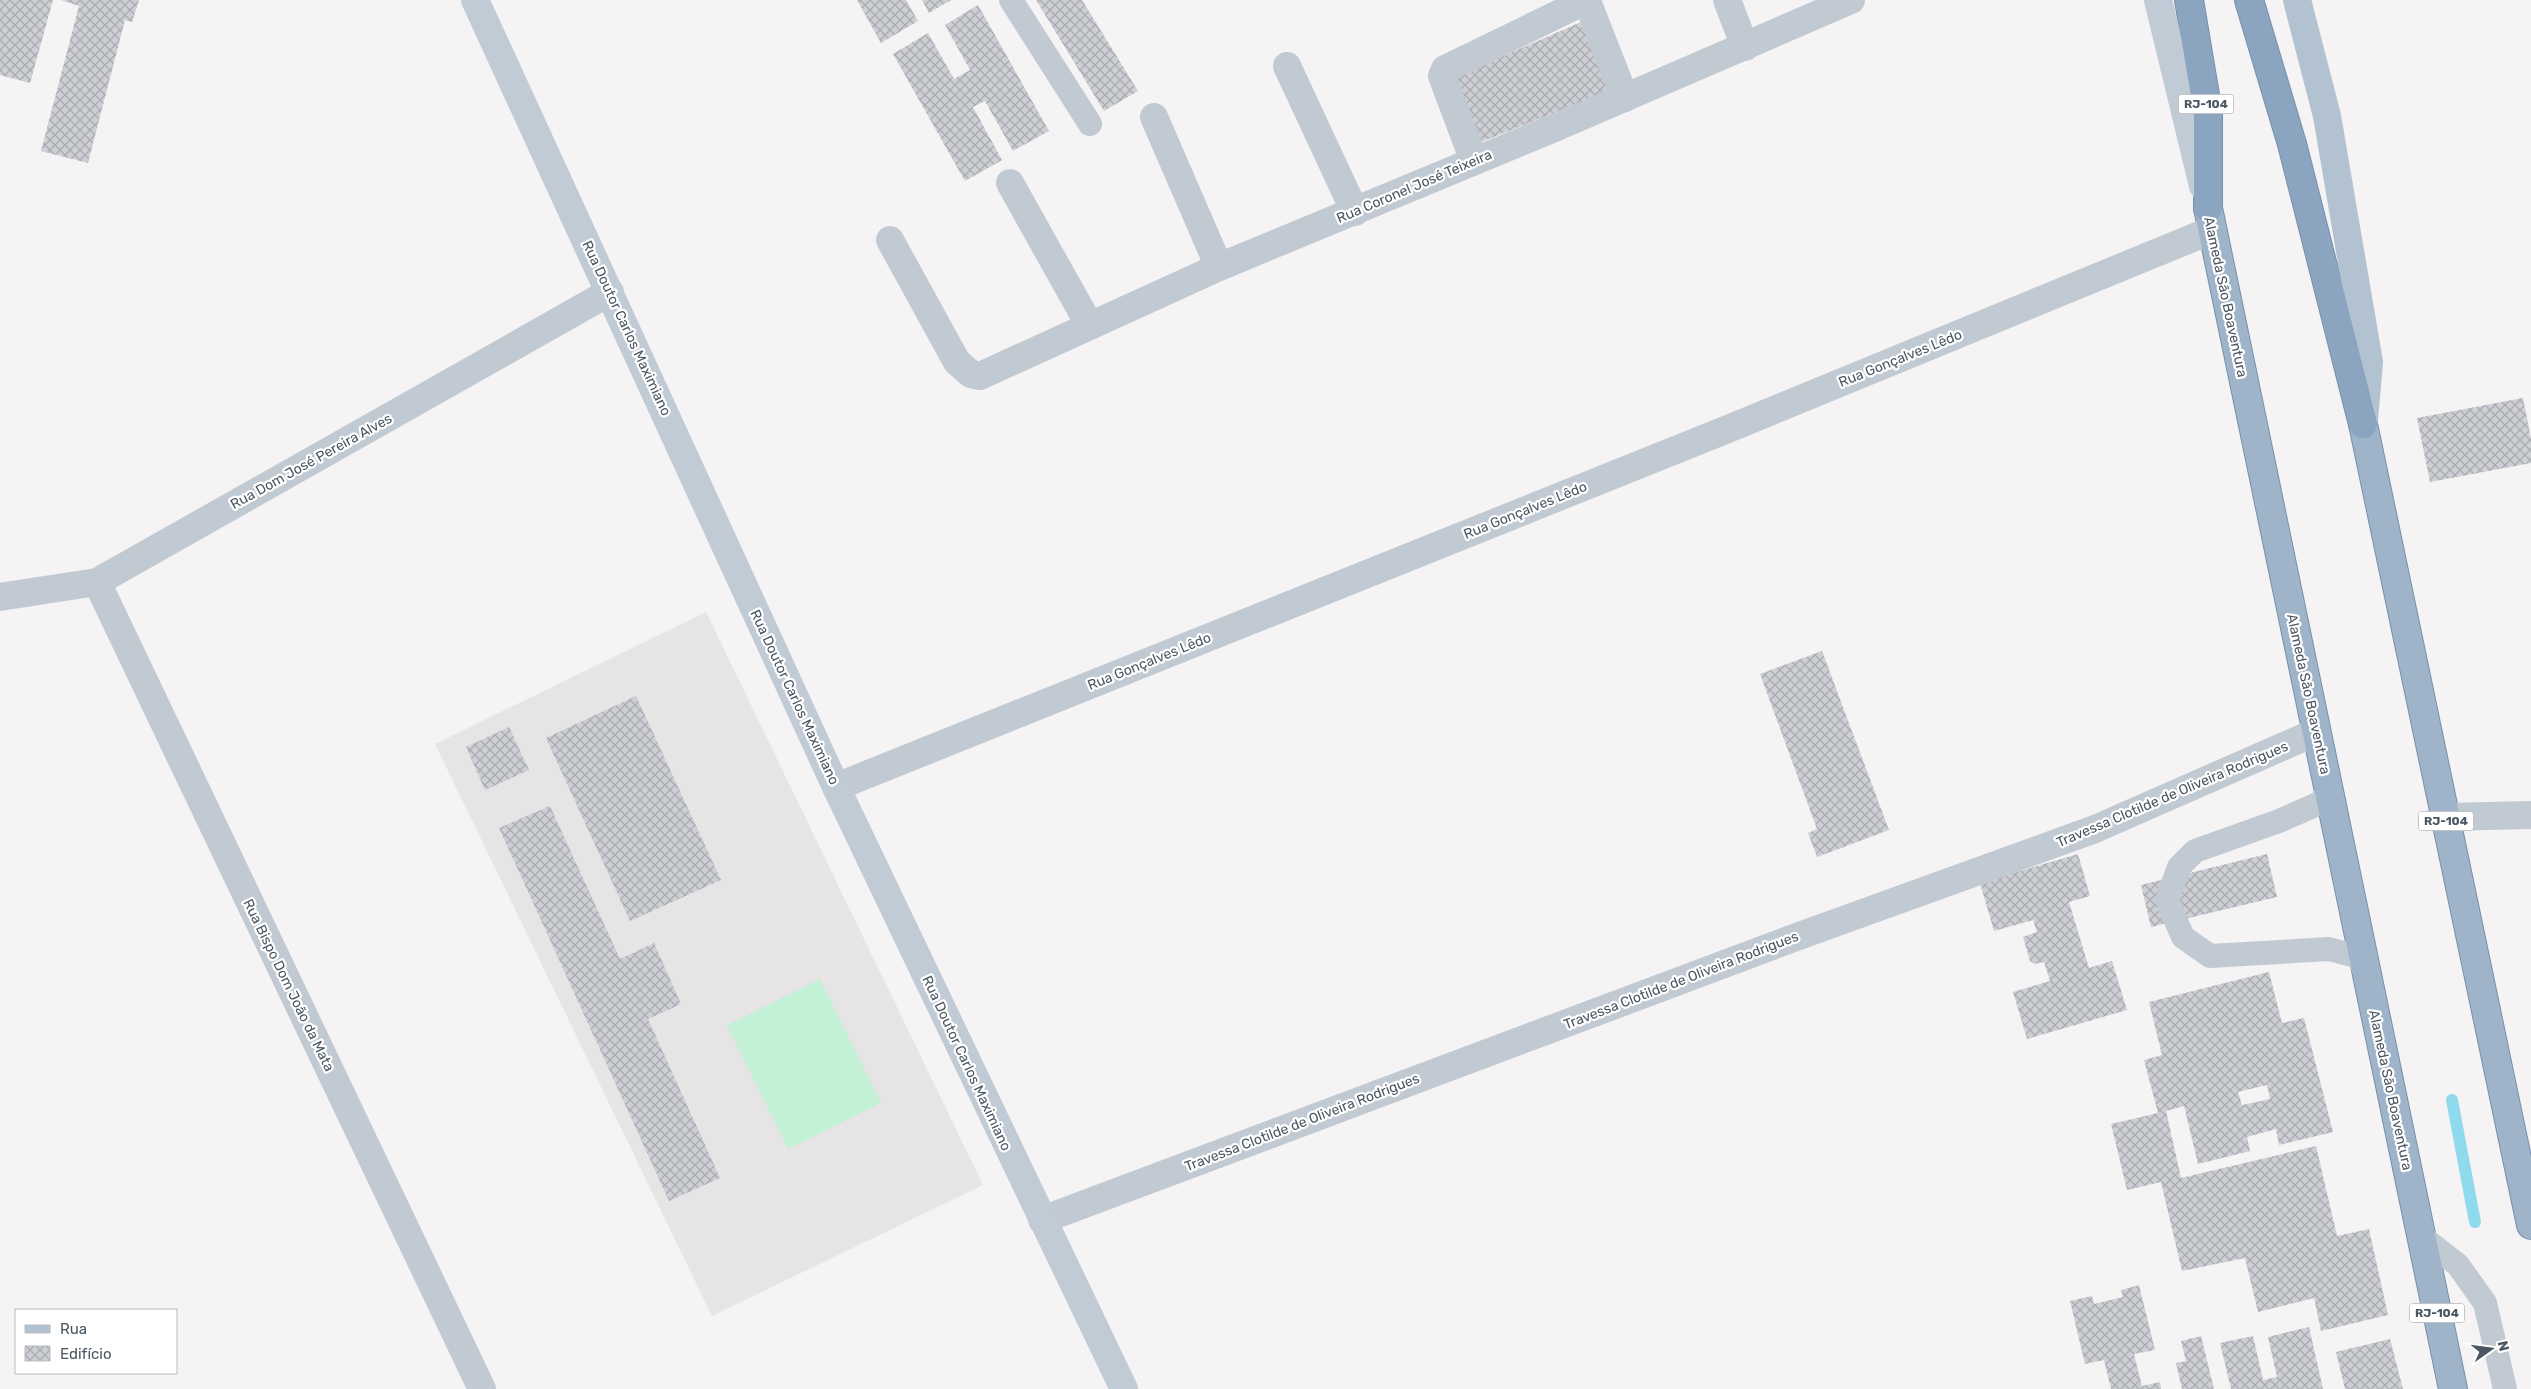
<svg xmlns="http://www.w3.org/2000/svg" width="2531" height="1389" viewBox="0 0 2531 1389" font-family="Rubik,sans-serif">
	<defs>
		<pattern id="building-cross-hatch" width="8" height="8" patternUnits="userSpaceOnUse" patternTransform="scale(1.25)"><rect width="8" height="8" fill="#cdcfd5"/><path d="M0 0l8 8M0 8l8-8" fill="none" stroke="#a8abb0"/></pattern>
	</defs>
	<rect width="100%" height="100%" fill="#f5f3f3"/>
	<polygon fill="#e6e4e5" points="706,612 983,1185 712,1316 435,744"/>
	<polygon fill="#c3f1d5" points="820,979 881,1103 788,1149 727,1025"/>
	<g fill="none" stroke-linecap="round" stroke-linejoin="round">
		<polyline stroke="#90daee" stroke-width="12" points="2452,1100 2475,1222"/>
	</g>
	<g fill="url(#building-cross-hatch)" fill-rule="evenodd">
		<polygon points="0,0 53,0 30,83 0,75"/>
		<polygon points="61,0 139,0 132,22 125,20 88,163 41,151 79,6"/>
		<polygon points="857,0 906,0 918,21 881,43"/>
		<polygon points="922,0 951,0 929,13"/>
		<polygon points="1036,0 1082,0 1138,91 1104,111"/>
		<polygon points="978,5 1049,131 1013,151 985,101 973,107 1002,160 965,181 893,54 928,33 954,79 970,70 945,25"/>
		<polygon points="1581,22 1608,92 1481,142 1455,77"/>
		<polygon points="2523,398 2531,439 2531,463 2430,482 2417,418"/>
		<polygon points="1822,651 1889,830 1817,857 1808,833 1817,829 1760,674"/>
		<polygon points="636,696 721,880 630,921 546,738"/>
		<polygon points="509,727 529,770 485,790 466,747"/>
		<polygon points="550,806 620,959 654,943 681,1004 648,1019 720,1178 669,1201 499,828"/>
		<polygon points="2078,854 2090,896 2069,902 2089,968 2112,961 2127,1010 2027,1039 2013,992 2050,981 2044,962 2035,964 2030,961 2023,937 2037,932 2033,920 1994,931 1980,883"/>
		<polygon points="2267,854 2277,897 2151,927 2141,885"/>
		<path d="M2269,972L2282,1023L2304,1018L2333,1132L2279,1145L2276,1129L2247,1137L2250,1151L2198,1164L2184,1106L2166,1111L2181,1178L2316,1146L2337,1236L2369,1229L2388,1315L2321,1331L2314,1298L2258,1312L2245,1258L2182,1271L2161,1182L2127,1190L2111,1124L2158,1113L2144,1060L2162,1055L2149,1002ZM2267,1085L2270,1099L2242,1105L2238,1092Z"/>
		<polygon points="2139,1285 2155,1350 2134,1354 2142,1386 2160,1382 2161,1389 2111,1389 2104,1360 2085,1364 2070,1301 2092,1296 2094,1304 2123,1297 2121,1290"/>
		<polygon points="2309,1327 2323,1389 2231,1389 2220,1343 2253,1336 2263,1380 2268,1379 2277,1377 2268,1337"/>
		<polygon points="2201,1336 2214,1389 2182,1389 2176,1363 2186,1361 2181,1341"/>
		<polygon points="2390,1339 2403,1389 2345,1389 2336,1352"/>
	</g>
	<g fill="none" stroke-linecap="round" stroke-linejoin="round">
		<defs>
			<g id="trunk">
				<polyline points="2208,208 2453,1389"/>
				<polyline points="2363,424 2531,1225"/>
			</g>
			<g id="motorway">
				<polyline points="2189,0 2208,113 2208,208"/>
				<polyline points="2249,0 2292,144 2363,424"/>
			</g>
		</defs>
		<use href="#trunk" stroke="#7690ad" stroke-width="30"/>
		<use href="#motorway" stroke="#7690ad" stroke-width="30"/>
		<g stroke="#c1cad2" stroke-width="24">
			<polyline points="1011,0 1090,124"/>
			<polyline points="2329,791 2320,803 2279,821 2195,851 2179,867 2167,900 2183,937 2210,956 2329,949 2359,957 2367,977"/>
			<polyline points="2422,1237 2458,1265 2485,1303 2505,1389"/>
		</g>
		<g stroke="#c1cad2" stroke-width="28">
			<polyline points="1727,0 1745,47"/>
			<polyline points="1287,66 1355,212"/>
			<polyline points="1154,117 1219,267"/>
			<polyline points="1474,161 1442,76 1445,69 1581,3 1589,6 1625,98"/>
			<polyline points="1010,183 1090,326"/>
			<polyline points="890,240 957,362 971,374 980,376 1219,267 1552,129 1851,0"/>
			<polyline points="97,582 482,1389"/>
			<polyline points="0,597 97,582 610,292"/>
			<polyline points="836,787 1723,431 2212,230"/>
			<polyline points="2445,817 2531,815"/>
			<polyline points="1042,1220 1799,936 2095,829 2316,732"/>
		</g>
		<g stroke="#c1cbd6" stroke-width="28">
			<polyline points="475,0 836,787 1124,1389"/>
			<polyline points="2158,0 2203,186"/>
		</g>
		<polyline stroke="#b3c2d1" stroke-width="28" points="2297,0 2327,116 2369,362 2364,420"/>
		<use href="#trunk" stroke="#9fb4c9" stroke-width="28"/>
		<use href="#motorway" stroke="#8ba5c1" stroke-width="28"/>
	</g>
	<g text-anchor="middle" stroke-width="4.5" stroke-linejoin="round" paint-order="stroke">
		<g fill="#fff" stroke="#808990" stroke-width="1">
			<rect x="2178.5" y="94.5" width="55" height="19" rx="4"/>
			<rect x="2418.5" y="811.5" width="55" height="19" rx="4"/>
			<rect x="2409.5" y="1303.5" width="55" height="19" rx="4"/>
		</g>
		<g font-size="12" font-weight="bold" fill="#4a5661">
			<text x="2206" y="108">RJ-104</text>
			<text x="2446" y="825">RJ-104</text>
			<text x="2437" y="1317">RJ-104</text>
		</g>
		<g font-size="14" fill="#4a5661" stroke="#fff">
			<text transform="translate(1414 186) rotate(-23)" y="5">Rua Coronel José Teixeira</text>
			<text transform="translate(2226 297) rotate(78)" y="5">Alameda São Boaventura</text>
			<text transform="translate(627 328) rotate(65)" y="5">Rua Doutor Carlos Maximiano</text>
			<text transform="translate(1900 358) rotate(-22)" y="5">Rua Gonçalves Lêdo</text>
			<text transform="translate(311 461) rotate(-29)" y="5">Rua Dom José Pereira Alves</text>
			<text transform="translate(1525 510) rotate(-22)" y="5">Rua Gonçalves Lêdo</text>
			<text transform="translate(1149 661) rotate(-22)" y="5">Rua Gonçalves Lêdo</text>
			<text transform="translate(2309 694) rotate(78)" y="5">Alameda São Boaventura</text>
			<text transform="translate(795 697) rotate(65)" y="5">Rua Doutor Carlos Maximiano</text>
			<text transform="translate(2172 794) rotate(-23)" y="5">Travessa Clotilde de Oliveira Rodrigues</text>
			<text transform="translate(1681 980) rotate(-21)" y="5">Travessa Clotilde de Oliveira Rodrigues</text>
			<text transform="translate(289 985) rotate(64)" y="5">Rua Bispo Dom João da Mata</text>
			<text transform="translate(967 1063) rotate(65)" y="5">Rua Doutor Carlos Maximiano</text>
			<text transform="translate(2391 1090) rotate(78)" y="5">Alameda São Boaventura</text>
			<text transform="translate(1302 1122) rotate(-21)" y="5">Travessa Clotilde de Oliveira Rodrigues</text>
		</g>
	</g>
	<rect x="15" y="1309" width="162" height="65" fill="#ffffff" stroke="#b7bbc0"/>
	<rect x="25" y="1325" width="25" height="8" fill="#b3c2d1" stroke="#b7bbc0"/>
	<text x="60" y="1334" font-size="15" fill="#4a5661">Rua</text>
	<rect x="25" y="1346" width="25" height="15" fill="url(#building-cross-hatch)" stroke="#b7bbc0"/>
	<text x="60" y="1359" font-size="15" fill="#4a5661">Edifício</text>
	<g transform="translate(2491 1349) rotate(76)" stroke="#ffffff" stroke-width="4" paint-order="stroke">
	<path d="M0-4L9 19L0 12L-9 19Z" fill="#4a5661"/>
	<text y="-8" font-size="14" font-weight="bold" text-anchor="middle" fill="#4a5661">N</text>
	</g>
</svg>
